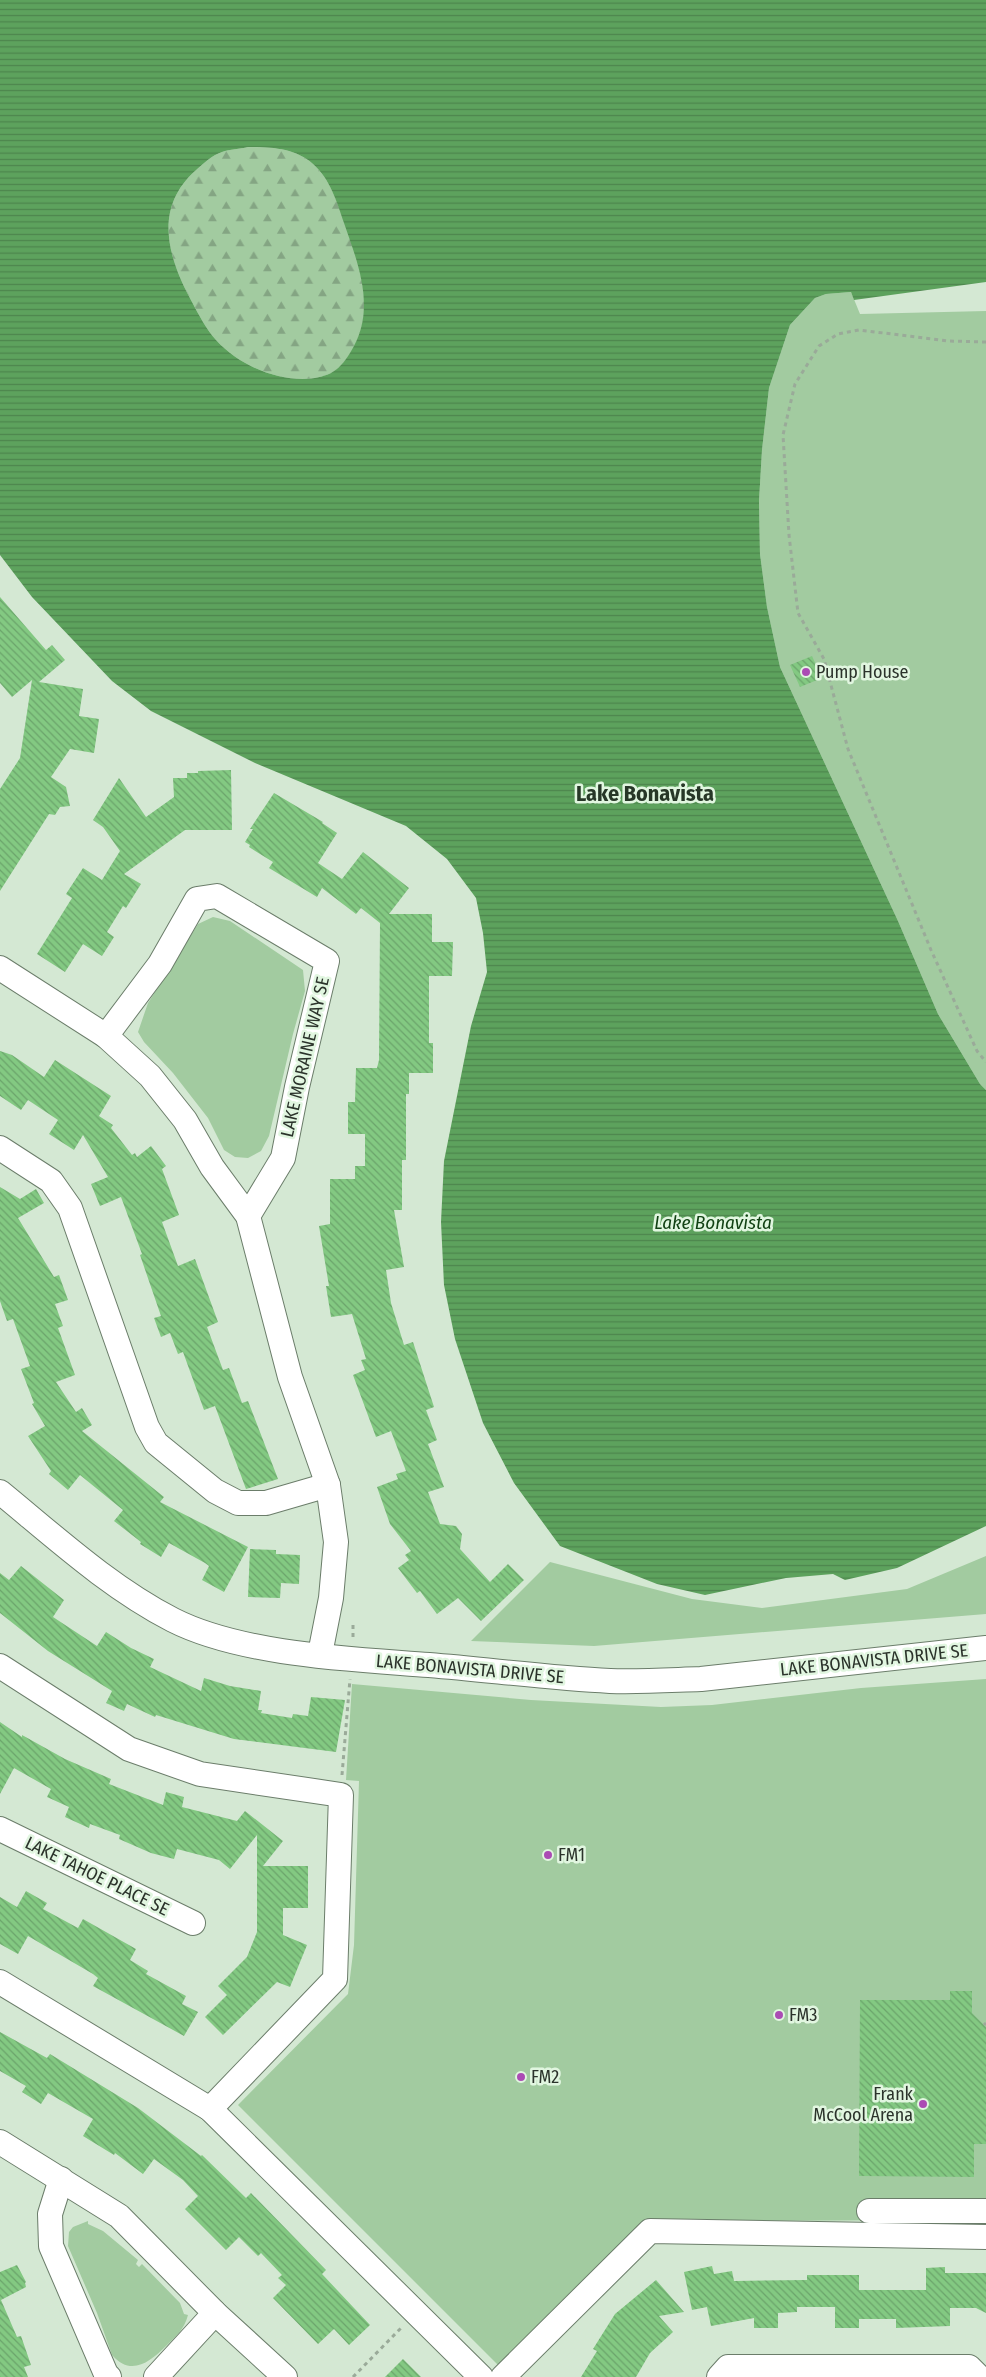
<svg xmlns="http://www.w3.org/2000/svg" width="986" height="2377" viewBox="0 0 986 2377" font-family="'Fira Sans Condensed',sans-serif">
	<defs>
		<pattern id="forest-firs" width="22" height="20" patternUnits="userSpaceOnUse" patternTransform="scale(1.25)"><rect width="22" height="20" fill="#a2cba0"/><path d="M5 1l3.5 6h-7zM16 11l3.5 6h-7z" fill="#84a583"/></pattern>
		<pattern id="water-rules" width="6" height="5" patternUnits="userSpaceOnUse" patternTransform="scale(1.25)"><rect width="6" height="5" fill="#5da25d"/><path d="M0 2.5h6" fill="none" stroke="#4d854d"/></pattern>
		<pattern id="building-back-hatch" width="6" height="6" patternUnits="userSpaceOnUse" patternTransform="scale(1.25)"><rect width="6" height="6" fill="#83c982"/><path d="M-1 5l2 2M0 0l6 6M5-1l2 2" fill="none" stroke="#6ba46b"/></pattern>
	</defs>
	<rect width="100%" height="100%" fill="#d4e8d3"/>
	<g fill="#a2cba0">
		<polygon points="851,292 860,314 986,311 986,1090 980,1084 938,1014 898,921 780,667 767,607 760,554 759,501 762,450 769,388 790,325 815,298 826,294"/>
		<polygon points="213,917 230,921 303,970 305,991 293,1034 269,1136 261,1151 248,1158 235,1157 224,1150 208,1118 173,1073 144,1042 138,1032 148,1003 198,924"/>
		<polygon points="986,1556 986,1614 594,1646 471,1641 550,1562 692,1599 762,1608 907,1589"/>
		<polygon points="986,1679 986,2220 646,2221 499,2366 238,2105 348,1994 354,1945 359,1781 346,1780 352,1684 531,1700 661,1707 712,1705 861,1688"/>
		<path d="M88,2221V2224L103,2231L138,2260L136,2264L139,2267L142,2264L180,2303L184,2314L188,2315C184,2330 176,2336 166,2346C150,2362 131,2377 112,2355L97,2313L68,2246L69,2232L73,2227Z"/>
	</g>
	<path fill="url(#forest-firs)" d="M248,147C271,147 295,148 313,164C330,179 337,202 345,223C360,266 377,312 350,354C338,373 326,378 303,379C272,379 238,364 216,340C206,329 199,315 192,302C168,258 153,209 195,171C203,164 212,155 222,152C230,149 240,149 248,147Z"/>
	<path fill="url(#water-rules)" fill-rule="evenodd" d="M0,0H986V282L854,300L851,292L826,294L815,298L790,325L769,388L762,450L759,501L760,554L767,607L780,667L898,921L938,1014L980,1084L986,1090V1526L897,1568L845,1580L833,1574L786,1578L705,1595L657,1584L560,1546L514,1483L483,1423L455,1339L444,1285L441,1222L444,1161L471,1026L487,972L483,933L476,898L447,859L406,826L255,763L151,711L112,681L32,597L0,555ZM248,147C271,147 295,148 313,164C330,179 337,202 344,223C359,266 377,311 350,353C338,373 326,378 303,379C272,379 238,364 216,340C206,329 199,315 192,302C168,258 153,209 195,171C203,164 212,155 222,152C230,149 240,149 248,147Z"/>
	<g fill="url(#building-back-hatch)">
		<polygon points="0,597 46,650 52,645 65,660 39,682 83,689 79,716 99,719 94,753 70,749 51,777 66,787 70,806 60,807 55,815 49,814 0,891 0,789 20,758 32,680 12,697 0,683"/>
		<polygon points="812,656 822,678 800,687 790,665"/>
		<polygon points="231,770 232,830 185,830 124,874 141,884 126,908 123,906 107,932 114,937 102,956 83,944 65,972 37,954 72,898 66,894 83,868 102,880 120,851 103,827 93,820 119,778 146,817 174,797 173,778 187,778 187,773 198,773 198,771"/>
		<polygon points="274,793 323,822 322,823 337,833 318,863 342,879 363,852 409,888 389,914 432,914 432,942 453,942 452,976 429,976 429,1043 433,1043 433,1073 409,1073 409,1094 406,1094 406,1160 402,1160 402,1210 394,1210 404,1267 386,1270 391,1303 404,1345 413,1342 434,1407 426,1410 437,1440 428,1444 444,1487 428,1492 440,1524 456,1526 462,1534 460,1549 490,1582 508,1564 524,1580 481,1621 458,1598 437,1614 420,1591 417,1593 398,1568 409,1560 405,1555 411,1551 390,1524 377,1487 398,1479 396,1474 406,1471 391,1431 376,1437 353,1375 365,1370 361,1360 366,1359 352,1314 331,1317 326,1286 329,1286 319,1226 330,1224 330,1179 355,1179 355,1166 365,1166 365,1134 348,1134 348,1102 355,1102 356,1068 377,1068 379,1060 380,923 361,908 356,914 322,888 317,897 269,868 273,862 249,847 250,845 245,842 253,829 250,829"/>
		<polygon points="0,1051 12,1055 44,1077 55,1060 111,1096 99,1116 113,1125 111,1128 132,1155 135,1153 137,1157 151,1146 166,1166 162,1169 179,1215 162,1222 178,1266 195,1259 218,1322 207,1327 223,1370 229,1368 242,1403 248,1401 278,1479 246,1489 215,1406 204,1410 183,1352 178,1354 170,1333 161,1337 154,1318 161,1316 140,1255 142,1254 121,1197 100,1206 91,1184 108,1177 83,1135 74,1150 49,1134 58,1120 28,1100 21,1110 0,1096"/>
		<polygon points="0,1187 20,1199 36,1189 44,1203 18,1218 54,1277 59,1275 68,1300 55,1304 63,1326 58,1328 75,1375 56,1382 76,1412 82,1408 92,1425 82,1431 164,1497 160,1502 248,1547 224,1592 202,1580 209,1566 205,1563 169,1543 161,1557 140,1544 141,1542 114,1521 123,1510 80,1475 68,1490 49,1474 51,1471 28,1436 45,1426 32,1404 34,1403 21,1369 30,1366 13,1319 7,1321 0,1301"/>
		<polygon points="250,1549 276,1550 276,1554 300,1555 299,1584 281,1583 280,1598 248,1597"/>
		<polygon points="21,1566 64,1600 53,1617 97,1646 106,1632 131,1648 154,1659 150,1667 201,1691 204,1678 230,1686 261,1691 258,1710 262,1710 261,1713 292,1718 293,1714 308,1716 311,1697 345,1700 336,1752 234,1739 156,1715 155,1717 127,1704 124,1711 106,1703 112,1691 48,1651 0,1613 0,1573 9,1580"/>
		<polygon points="0,1722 22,1737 22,1735 65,1759 111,1779 109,1784 163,1805 166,1792 184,1797 182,1807 237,1821 245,1811 283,1841 263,1866 308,1866 308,1908 283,1908 283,1935 307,1945 290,1987 277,1982 223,2035 205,2017 227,1995 218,1986 247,1957 257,1932 257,1835 230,1869 219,1860 177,1849 174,1859 151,1853 119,1839 120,1835 90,1824 89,1828 65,1817 69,1807 47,1797 51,1789 14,1768 0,1794"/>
		<polygon points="26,1891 47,1903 43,1909 78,1928 83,1919 136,1949 130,1960 148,1971 146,1974 186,1996 182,2004 198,2012 184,2036 93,1986 98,1978 93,1974 28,1936 18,1954 0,1944 0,1897 17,1907"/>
		<polygon points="950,1991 972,1991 972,2013 986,2027 986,2144 974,2144 974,2177 859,2176 860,2000 950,2000"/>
		<polygon points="0,2032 47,2058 50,2054 138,2108 201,2156 202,2155 246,2198 251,2193 326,2270 322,2274 370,2325 349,2345 334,2329 318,2344 273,2298 286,2285 278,2278 282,2275 261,2253 258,2256 239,2237 226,2250 185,2209 198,2196 183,2180 154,2159 143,2174 115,2153 114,2155 83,2136 93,2119 48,2093 41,2104 22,2092 26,2086 0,2071"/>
		<polygon points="17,2265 26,2282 25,2283 26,2287 1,2300 17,2337 21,2336 31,2365 24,2367 28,2377 0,2377 0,2272"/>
		<polygon points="712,2266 714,2274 732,2271 734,2281 807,2280 807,2275 859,2275 859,2290 926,2290 926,2268 945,2267 945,2273 986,2273 986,2313 976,2308 950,2308 950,2326 896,2328 896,2319 859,2319 859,2328 835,2328 835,2307 797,2307 797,2312 778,2313 778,2328 754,2328 754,2318 711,2326 707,2307 692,2310 684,2272"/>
		<polygon points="656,2280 684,2312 659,2316 673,2332 650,2353 636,2377 581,2377 597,2351 593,2349 615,2314"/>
		<polygon points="403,2359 421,2377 385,2377"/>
	</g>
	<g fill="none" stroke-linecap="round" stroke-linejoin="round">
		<defs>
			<g id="minor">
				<polyline points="0,968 106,1036 150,1076 185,1120 212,1167 248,1216 290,1377 328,1485 336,1542 331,1598 320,1654"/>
				<polyline points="106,1036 160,964 197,899 217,896 327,961 297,1087 283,1158 248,1216"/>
				<polyline points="0,1148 51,1181 70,1208 147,1427 156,1443 215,1491 238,1503 266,1503 328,1485"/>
				<path d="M0,1492C55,1537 109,1587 173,1620C242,1655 353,1659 429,1665C490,1670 550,1678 610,1681C641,1682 671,1680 701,1679L986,1648"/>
				<polyline points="0,1666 129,1749 200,1774 341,1795 335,1979 210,2109"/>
				<polyline points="0,1829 193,1923"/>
				<polyline points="0,1982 210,2109 481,2377"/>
				<polyline points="0,2142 119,2216 215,2313 285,2377"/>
				<polyline points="61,2179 50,2214 51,2246 106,2374 109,2377"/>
				<polyline points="869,2211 986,2211"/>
				<polyline points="156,2377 215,2313"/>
				<polyline points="503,2377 650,2231 986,2237"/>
				<polyline points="719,2377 728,2367 969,2367 979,2377"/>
			</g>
		</defs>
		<use href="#minor" stroke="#6b7d6a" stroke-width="26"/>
		<g stroke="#9aaa99" stroke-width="3" stroke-dasharray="4 4" stroke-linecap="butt">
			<polyline points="986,342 949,341 859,330 838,334 819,346 795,384 783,435 789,535 798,613 824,659 848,749 931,950 977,1051 986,1062"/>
			<polyline points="353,1637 353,1623"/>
			<polyline points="342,1775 350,1679"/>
			<polyline points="984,2025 986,2023"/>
			<polyline points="353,2377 402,2327"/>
		</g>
		<use href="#minor" stroke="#fff" stroke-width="24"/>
	</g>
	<g fill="#ab4cb4" stroke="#e1f6e0" stroke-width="2">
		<circle cx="806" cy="672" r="5"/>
		<circle cx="548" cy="1855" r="5"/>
		<circle cx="779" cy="2015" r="5"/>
		<circle cx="521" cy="2077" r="5"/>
		<circle cx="923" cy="2104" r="5"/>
	</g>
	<g text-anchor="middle" stroke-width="5" stroke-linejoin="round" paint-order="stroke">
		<g font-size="18" fill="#2b332b" stroke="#e1f6e0" text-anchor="start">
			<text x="816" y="678">Pump House</text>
			<text x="558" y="1861">FM1</text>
			<text x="789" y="2021">FM3</text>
			<text x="531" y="2083">FM2</text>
			<text x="913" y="2100" text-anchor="end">Frank<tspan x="913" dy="21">McCool Arena</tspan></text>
		</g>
		<g font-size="18" fill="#2b332b" stroke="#e1f6e0">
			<text transform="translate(305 1057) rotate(-77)" y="6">LAKE MORAINE WAY SE</text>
			<text transform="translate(874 1660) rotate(-6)" y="6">LAKE BONAVISTA DRIVE SE</text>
			<text transform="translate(470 1669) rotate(5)" y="6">LAKE BONAVISTA DRIVE SE</text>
			<text transform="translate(97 1876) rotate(26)" y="6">LAKE TAHOE PLACE SE</text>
		</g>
		<g font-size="19" font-style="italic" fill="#124214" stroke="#e1f6e0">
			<text x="713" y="1229">Lake Bonavista</text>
		</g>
		<g font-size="22" font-weight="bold" fill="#273727" stroke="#e1f6e0">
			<text x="645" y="801">Lake Bonavista</text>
		</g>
	</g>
</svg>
